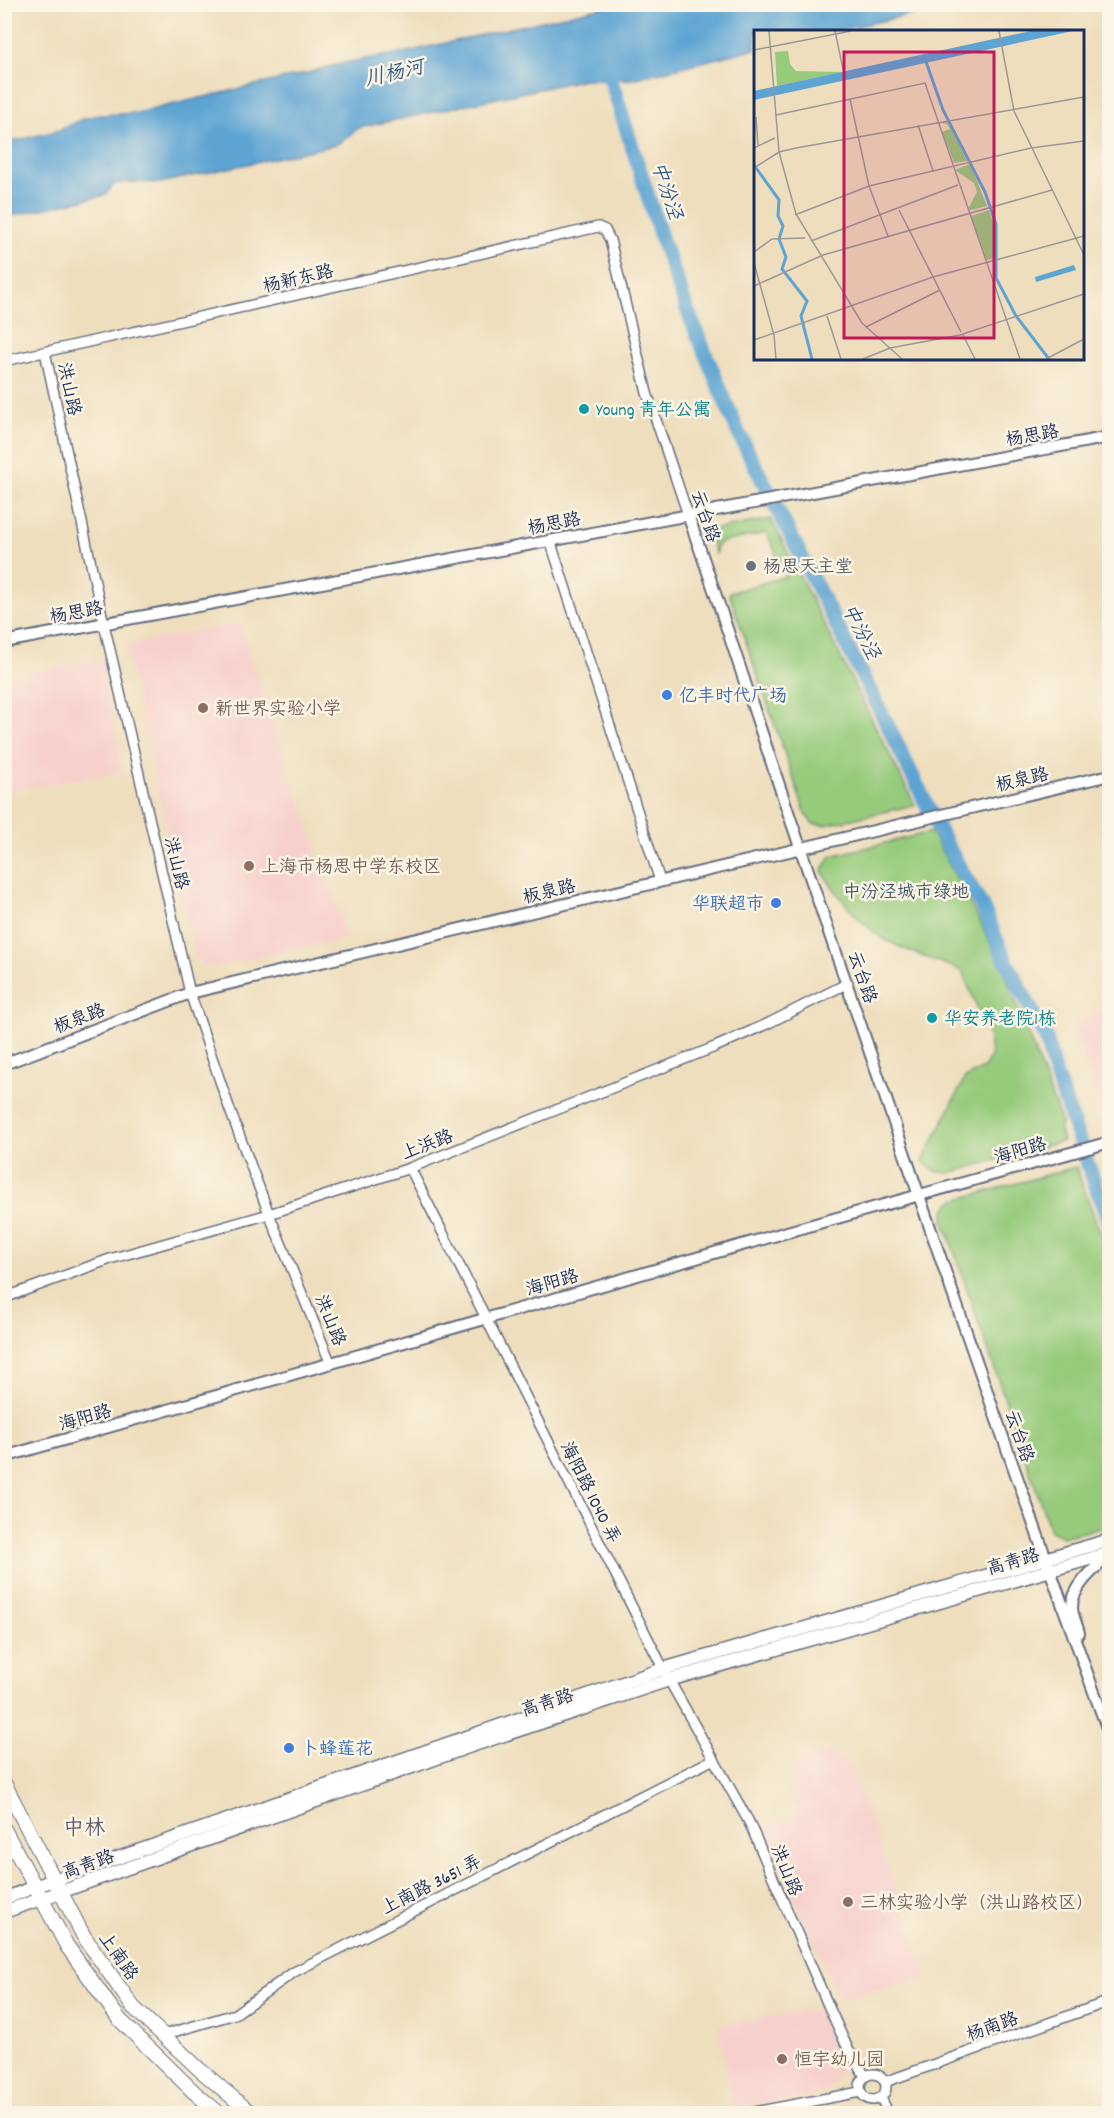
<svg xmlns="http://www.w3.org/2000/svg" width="1114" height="2118" viewBox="0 0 1114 2118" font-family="Dekko,'LXGW WenKai TC',sans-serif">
	<rect width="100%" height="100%" fill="#fcf5e5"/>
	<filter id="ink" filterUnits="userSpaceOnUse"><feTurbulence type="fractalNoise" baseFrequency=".0167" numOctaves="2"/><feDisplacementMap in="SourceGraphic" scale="12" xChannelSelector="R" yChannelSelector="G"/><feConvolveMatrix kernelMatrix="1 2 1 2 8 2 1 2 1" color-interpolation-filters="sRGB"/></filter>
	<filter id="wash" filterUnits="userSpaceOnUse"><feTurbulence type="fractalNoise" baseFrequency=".008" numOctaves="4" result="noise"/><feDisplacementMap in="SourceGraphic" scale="24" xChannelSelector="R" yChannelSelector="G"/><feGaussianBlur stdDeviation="1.35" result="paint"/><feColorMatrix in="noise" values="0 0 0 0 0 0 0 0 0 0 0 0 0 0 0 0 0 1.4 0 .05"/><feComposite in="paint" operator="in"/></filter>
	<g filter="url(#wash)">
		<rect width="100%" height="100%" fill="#eedebd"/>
		<g fill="#f7d0cc">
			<polygon points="239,623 347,938 215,966 204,965 195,956 125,645"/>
			<polygon points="102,659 122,772 10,790 5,759 5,677"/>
			<polygon points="1109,1009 1109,1125 1072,1024"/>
			<polygon points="826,1753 848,1759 928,1977 839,1999 763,1827 799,1814 792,1765"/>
			<polygon points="820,2009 839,2050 841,2068 832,2084 822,2094 734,2109 718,2025"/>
		</g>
		<g fill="#96cb7c" stroke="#587d6d" stroke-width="1.5">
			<path d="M771,519L915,805L825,825L813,824L806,815L729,593L786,576L767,533L721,542L716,547V555C713,546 707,536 717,529Z"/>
			<path d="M931,832L977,916L1005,974L1061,1121L1060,1132L1063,1141L950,1173L934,1171L923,1161L965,1078L985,1067L991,1056L989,1036L962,971C937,960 908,953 884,939C857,922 839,897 822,871L831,856Z"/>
			<path d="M1076,1167L1109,1256L1110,1526L1062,1537L1050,1530L944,1222C943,1212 946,1207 952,1201Z"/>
		</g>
		<path fill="#5da4d3" stroke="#3c6a98" stroke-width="1.5" d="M612,5H955L835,31L756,32L755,49L632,79H585L359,128C350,134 345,141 335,145L160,183L130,182L114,184L105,195L5,217V143L60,130L82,119L99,115L136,113L308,73C342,61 376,58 411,51C478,36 545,20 612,5Z"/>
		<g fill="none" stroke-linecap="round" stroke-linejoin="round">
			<polyline stroke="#5da4d3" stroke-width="15" points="605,62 662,240 688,312 738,432 892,734 944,840 982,906 1004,957 1046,1038 1054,1070 1110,1226"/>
		</g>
	</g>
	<g filter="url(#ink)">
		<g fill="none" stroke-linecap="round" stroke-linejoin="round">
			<defs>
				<g id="minor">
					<polyline points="45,352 104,624 190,993 231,1113 269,1214 331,1364"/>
					<polyline points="4,361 598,227 605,230 610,240 647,393 688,515"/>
					<polyline points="550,540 660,881"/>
					<polyline points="410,1168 669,1680 749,1822 828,2005 848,2049 865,2076"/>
					<polyline points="4,1298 110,1259 269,1214 410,1168 715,1047 769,1023 848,983"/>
					<polyline points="163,2035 235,2014 294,1972 714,1759"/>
					<circle cx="873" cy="2087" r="13"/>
					<polyline points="885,2082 1110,2001"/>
					<polyline points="881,2098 889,2114"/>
					<polyline points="744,2114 860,2092"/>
				</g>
				<g id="tertiary">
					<path d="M688,515C727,625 762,736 800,847C901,1144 1002,1441 1110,1736"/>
					<polyline points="4,642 1110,437"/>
					<polyline points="4,1064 190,993 1110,775"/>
					<polyline points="4,1457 801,1228 1110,1142"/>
					<path d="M1079,1633C1077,1625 1073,1617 1072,1609C1071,1587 1095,1568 1110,1555"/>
				</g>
				<g id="secondary">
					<polyline points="4,1899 34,1887 663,1669 1110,1540"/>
					<polyline points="4,1912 471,1746 669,1680 1110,1553"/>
				</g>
				<g id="primary">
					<polyline points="4,1783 83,1935 133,2007 199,2069 252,2114"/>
					<polyline points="4,1829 67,1946 119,2019 194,2092 220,2114"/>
				</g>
			</defs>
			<use href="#minor" stroke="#656c7f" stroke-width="12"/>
			<use href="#tertiary" stroke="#656c7f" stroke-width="14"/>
			<use href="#secondary" stroke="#656c7f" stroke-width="15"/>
			<use href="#primary" stroke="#656c7f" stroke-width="16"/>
			<use href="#minor" stroke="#fff" stroke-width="9"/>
			<use href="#tertiary" stroke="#fff" stroke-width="10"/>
			<use href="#secondary" stroke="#fff" stroke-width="12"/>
			<use href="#primary" stroke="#fff" stroke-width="14"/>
		</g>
	</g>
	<g fill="#0f9aa8" stroke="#fcf5e5" stroke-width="2">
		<circle cx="584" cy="409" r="6"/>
		<circle cx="932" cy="1018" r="6"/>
	</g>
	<circle fill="#6b7280" stroke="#fcf5e5" stroke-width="2" cx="751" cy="566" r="6"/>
	<g fill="#3f7fe0" stroke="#fcf5e5" stroke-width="2">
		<circle cx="667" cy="695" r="6"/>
		<circle cx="776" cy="903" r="6"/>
		<circle cx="289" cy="1748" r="6"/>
	</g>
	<g fill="#8d6e63" stroke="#fcf5e5" stroke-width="2">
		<circle cx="203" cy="708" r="6"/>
		<circle cx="249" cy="866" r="6"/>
		<circle cx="848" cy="1902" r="6"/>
		<circle cx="782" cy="2059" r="6"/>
	</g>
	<g text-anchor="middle" stroke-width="5" stroke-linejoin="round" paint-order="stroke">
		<g font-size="18" fill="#1b2f5e" stroke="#fcf5e5">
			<text transform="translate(298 278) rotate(-13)" y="6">杨新东路</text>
			<text transform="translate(70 389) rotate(78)" y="6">洪山路</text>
			<text transform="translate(1032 435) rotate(-10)" y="6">杨思路</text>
			<text transform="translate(706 516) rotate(71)" y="6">云台路</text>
			<text transform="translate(554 523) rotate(-11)" y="6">杨思路</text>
			<text transform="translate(76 612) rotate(-10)" y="6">杨思路</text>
			<text transform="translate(1022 779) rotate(-13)" y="6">板泉路</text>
			<text transform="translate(177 863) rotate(77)" y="6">洪山路</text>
			<text transform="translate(549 891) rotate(-13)" y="6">板泉路</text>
			<text transform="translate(863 977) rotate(71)" y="6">云台路</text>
			<text transform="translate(79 1018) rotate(-21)" y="6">板泉路</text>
			<text transform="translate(427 1144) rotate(-21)" y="6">上浜路</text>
			<text transform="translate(1020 1150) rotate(-16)" y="6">海阳路</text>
			<text transform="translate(552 1282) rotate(-16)" y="6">海阳路</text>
			<text transform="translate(331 1320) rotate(68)" y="6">洪山路</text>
			<text transform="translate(85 1417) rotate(-16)" y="6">海阳路</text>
			<text transform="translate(1020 1436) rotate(71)" y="6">云台路</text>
			<text transform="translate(591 1492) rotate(63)" y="6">海阳路 1040 弄</text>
			<text transform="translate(1013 1561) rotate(-16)" y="6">高青路</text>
			<text transform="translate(547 1702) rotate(-18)" y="6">高青路</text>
			<text transform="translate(88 1864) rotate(-20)" y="6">高青路</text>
			<text transform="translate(787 1870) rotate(68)" y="6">洪山路</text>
			<text transform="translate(431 1884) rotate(-27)" y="6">上南路 3651 弄</text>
			<text transform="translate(119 1956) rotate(55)" y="6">上南路</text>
			<text transform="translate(992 2026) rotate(-20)" y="6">杨南路</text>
		</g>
		<g font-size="18" fill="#0d838f" stroke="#fcf5e5" text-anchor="start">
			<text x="596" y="415">Young 青年公寓</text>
			<text x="944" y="1024">华安养老院1栋</text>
		</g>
		<g font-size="18" fill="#5b616d" stroke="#fcf5e5" text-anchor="start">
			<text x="763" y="572">杨思天主堂</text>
		</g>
		<g font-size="18" fill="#366cbe" stroke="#fcf5e5" text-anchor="start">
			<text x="679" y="701">亿丰时代广场</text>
			<text x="764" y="909" text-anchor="end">华联超市</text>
			<text x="301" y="1754">卜蜂莲花</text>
		</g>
		<g font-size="18" fill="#785e54" stroke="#fcf5e5" text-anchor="start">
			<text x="215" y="714">新世界实验小学</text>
			<text x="261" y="872">上海市杨思中学东校区</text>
			<text x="860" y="1908">三林实验小学（洪山路校区）</text>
			<text x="794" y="2065">恒宇幼儿园</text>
		</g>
		<g font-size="18" fill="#3a5666" stroke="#fcf5e5">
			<text x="906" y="897">中汾泾城市绿地</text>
		</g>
		<g font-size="20" font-style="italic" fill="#325887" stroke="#fcf5e5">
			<text transform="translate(394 72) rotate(-13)" y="7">川杨河</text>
			<text transform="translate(668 190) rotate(72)" y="7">中汾泾</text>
			<text transform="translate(862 631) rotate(63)" y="7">中汾泾</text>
		</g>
		<g font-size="21" fill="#5b596c" stroke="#fcf5e5">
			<text x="84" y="1834">中林</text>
		</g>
	</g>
	<g transform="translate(754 30)">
		<rect width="330" height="330" fill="#eedebd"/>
		<path d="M34,21L36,34L42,41L88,42L23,56L21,22ZM194,92L213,131L200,133L188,102L196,99L193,94L187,93ZM216,134L233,176L218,180L214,179L223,162L220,153L201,140ZM235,180L242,200V217L241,228L233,230L217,186Z" fill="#96cb7c"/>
		<path d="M277,1H319L0,70V61ZM320,235L322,240L282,252L281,247Z" fill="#5da4d3"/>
		<path fill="none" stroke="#5da4d3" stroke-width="3" d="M171,29L189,80L231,162L242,194V248L262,286L295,329M0,135L25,170L24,186L29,196L25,209L32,227L28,239L53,271L47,286L58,329"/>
		<path fill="none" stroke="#9a9897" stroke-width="1.5" d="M15,1L25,122L42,184L108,293L148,329M81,1L89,39M245,1L260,81L330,225M0,20L97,1M96,69L115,156L134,206M22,85L171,53L266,329M2,87L4,115M164,95L179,141M0,118L21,108M0,138L25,122L42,118L330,67M145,180L207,302M41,185L115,156L277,118L330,111M57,211L204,155M0,222L18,209L51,208M0,233L20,305L22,329M0,256L69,225L298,160M73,286L87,329M112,297L186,260M209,305L221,329M0,310L179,247L330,206M109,329L136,318L206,305L330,264M292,329L330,309"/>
		<path fill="#c2185b" fill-opacity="0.15" stroke="#c2185b" stroke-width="3" d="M90,22H240V308H90Z"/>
		<rect width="330" height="330" fill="none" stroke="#1b2f5e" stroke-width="3"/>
	</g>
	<rect width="1114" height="2118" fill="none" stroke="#fcf5e5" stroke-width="24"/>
</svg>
